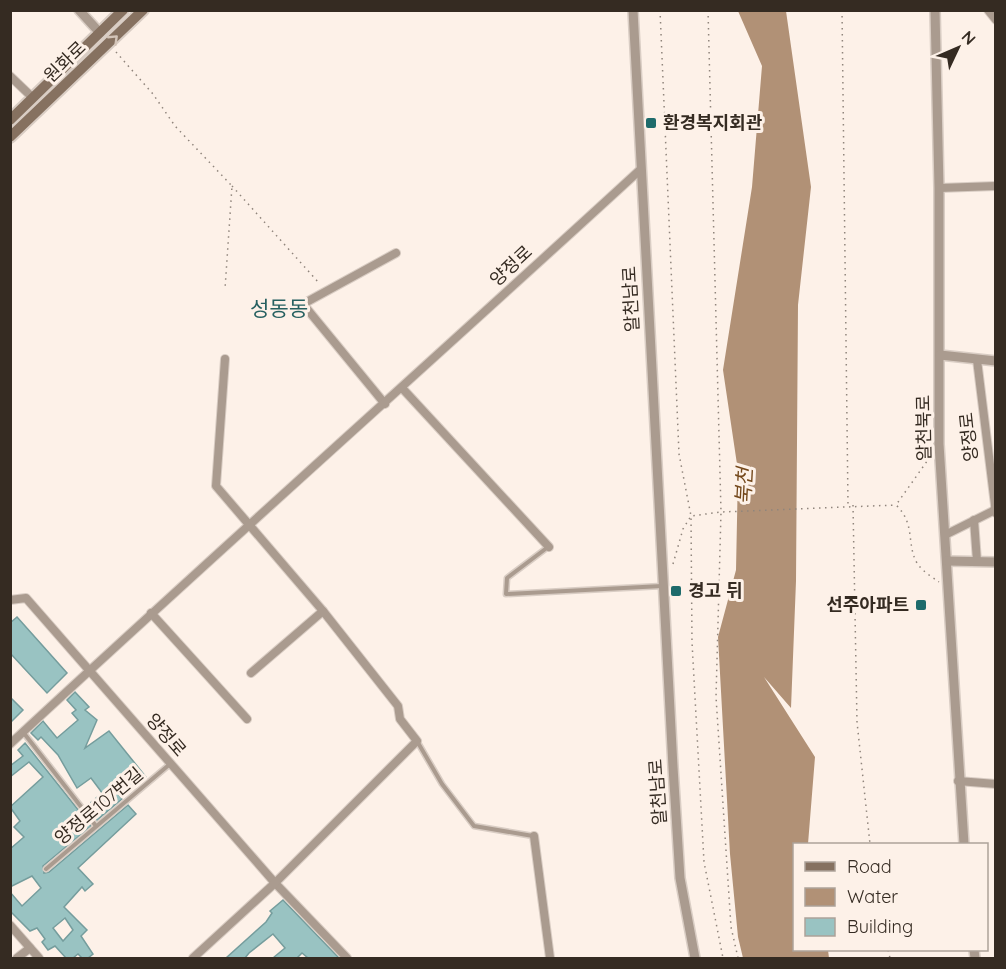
<svg xmlns="http://www.w3.org/2000/svg" width="1006" height="969" viewBox="0 0 1006 969" font-family="Quicksand,'Noto Sans KR',sans-serif">
	<rect width="100%" height="100%" fill="#fdf1e8"/>
	<polygon fill="#b19176" points="738,11 786,11 811,187 798,305 796,581 791,708 764,677 815,757 808,844 794,844 794,950 828,950 829,958 743,958 738,937 730,854 718,637 736,570 738,471 723,370 752,187 762,66"/>
	<g fill="#99c3c2" stroke="#759d9d" stroke-width="1.5" fill-rule="evenodd">
		<polygon points="17,617 67,673 47,693 10,653 10,623"/>
		<polygon points="75,692 89,707 85,710 97,720 85,748 109,731 146,777 119,795 122,799 97,820 88,805 102,793 100,790 91,778 77,788 58,755 41,737 38,740 31,733 43,721 57,738 78,720 72,713 76,710 67,700"/>
		<polygon points="10,697 23,710 10,723"/>
		<path d="M25,743L91,826L43,866L44,873L49,872L128,805L136,814L78,868L93,884L85,891L82,887L64,907L87,930L81,936L93,954L88,958H82L78,954L73,958H66L55,946L48,950L42,942L45,939L37,928L30,931L10,911V892L22,906L41,888L32,876L10,887V849L24,837L14,827L20,821L10,807L43,777L29,762L10,777V766L23,756L18,750ZM65,918L73,930L63,941L53,928Z"/>
		<polygon points="283,900 339,958 308,958 302,953 297,958 273,958 285,948 273,934 249,953 245,958 226,958 266,922 272,913 270,911"/>
	</g>
	<g fill="none" stroke-linecap="round" stroke-linejoin="round">
		<defs>
			<g id="service">
				<polyline points="548,547 507,578 506,594 662,586"/>
				<polyline points="23,732 96,826"/>
				<polyline points="417,741 442,784 474,826 533,836"/>
				<polyline points="46,869 170,764"/>
			</g>
			<g id="minor">
				<polyline points="988,10 996,20"/>
				<polyline points="10,76 33,98"/>
				<polyline points="939,188 996,186"/>
				<polyline points="977,360 996,513"/>
				<polyline points="402,388 549,547"/>
				<polyline points="385,404 303,304 396,253"/>
				<polyline points="974,520 977,561"/>
				<polyline points="945,535 993,511 996,507"/>
				<polyline points="10,600 26,598 275,883 347,958"/>
				<polyline points="151,613 247,719"/>
				<polyline points="251,673 323,611"/>
				<path d="M10,744C219,550 432,361 641,169"/>
				<polyline points="958,781 996,784"/>
				<polyline points="534,836 550,958"/>
				<polyline points="10,925 39,958"/>
				<polyline points="17,958 30,948"/>
				<polyline points="193,958 275,883 417,741 400,719 398,706 323,611 216,486 225,359"/>
			</g>
			<g id="tertiary">
				<polyline points="79,10 100,33"/>
				<polyline points="633,10 673,767 680,878 695,958"/>
				<polyline points="935,10 939,188 939,444 964,844"/>
				<polyline points="940,355 996,361"/>
				<polyline points="947,561 996,562"/>
				<polyline points="974,950 975,958"/>
			</g>
			<g id="secondary">
				<polyline points="10,120 123,10"/>
				<polyline points="10,137 143,10"/>
			</g>
		</defs>
		<use href="#service" stroke="#d9cdc4" stroke-width="7"/>
		<use href="#minor" stroke="#d9cdc4" stroke-width="10"/>
		<use href="#tertiary" stroke="#d9cdc4" stroke-width="12"/>
		<use href="#secondary" stroke="#d9cdc4" stroke-width="14"/>
		<g stroke="#90857c" stroke-width="1.5" stroke-dasharray="1.5 4.5" stroke-linecap="butt">
			<polyline points="660,10 679,454 691,516 692,642 704,862 723,958"/>
			<polyline points="708,10 721,512 716,697 731,927 738,958"/>
			<polyline points="842,10 848,505"/>
			<polyline points="116,52 153,94 175,126 232,186 225,289"/>
			<polyline points="232,186 319,283"/>
			<path d="M930,457L896,505C916,524 906,544 917,563C922,571 932,577 939,582"/>
			<polyline points="853,505 857,722 870,844"/>
			<polyline points="673,564 683,529 691,516 721,512 896,505"/>
			<polyline points="888,950 890,958"/>
		</g>
		<use href="#service" stroke="#aa9b8f" stroke-width="4"/>
		<use href="#minor" stroke="#aa9b8f" stroke-width="8"/>
		<use href="#tertiary" stroke="#aa9b8f" stroke-width="9"/>
		<use href="#secondary" stroke="#867160" stroke-width="10"/>
	</g>
	<defs><path id="oneway-chevron" d="M-2-3.5L2.5 0L-2 3.5" fill="none" stroke-width="1.6" stroke-linecap="round" stroke-linejoin="round" transform="scale(1.5)"/></defs>
	<use stroke="#d3c4b8" href="#oneway-chevron" transform="translate(114 39) rotate(-44)"/>
	<g fill="#1e6b6b" stroke="#fdf1e8" stroke-width="2">
		<rect x="645" y="117" width="12" height="12" rx="3"/>
		<rect x="670" y="585" width="12" height="12" rx="3"/>
		<rect x="915" y="599" width="12" height="12" rx="3"/>
	</g>
	<g text-anchor="middle" stroke-width="6" stroke-linejoin="round" paint-order="stroke">
		<g font-size="18" fill="#352b22" stroke="#fdf1e8">
			<text transform="translate(65 62) rotate(-44)" y="6">원화로</text>
			<text transform="translate(511 266) rotate(-43)" y="6">양정로</text>
			<text transform="translate(631 299) rotate(-93)" y="6">알천남로</text>
			<text transform="translate(924 428) rotate(-91)" y="6">알천북로</text>
			<text transform="translate(969 437) rotate(-96)" y="6">양정로</text>
			<text transform="translate(166 735) rotate(49)" y="6">양정로</text>
			<text transform="translate(658 792) rotate(-94)" y="6">알천남로</text>
			<text transform="translate(99 806) rotate(-40)" y="6">양정로107번길</text>
		</g>
		<g font-size="18" font-weight="bold" fill="#352b22" stroke="#fdf1e8" text-anchor="start">
			<text x="663" y="129">환경복지회관</text>
			<text x="688" y="597">경고 뒤</text>
			<text x="909" y="611" text-anchor="end">선주아파트</text>
		</g>
		<g font-size="20" font-style="italic" fill="#73471a" stroke="#fdf1e8">
			<text transform="translate(744 486) rotate(-87)" y="7">북천</text>
		</g>
		<g font-size="21" fill="#266060" stroke="#fdf1e8">
			<text x="279" y="316">성동동</text>
		</g>
	</g>
	<rect width="1006" height="969" fill="none" stroke="#352b22" stroke-width="24"/>
	<rect x="793" y="843" width="195" height="108" fill="#fdf1e8" stroke="#ada299" stroke-width="1.5"/>
	<rect x="805" y="862" width="30" height="9" fill="#867160" stroke="#ada299" stroke-width="1.5"/>
	<text x="847" y="873" font-size="18" fill="#352b22">Road</text>
	<rect x="805" y="888" width="30" height="18" fill="#b19176" stroke="#ada299" stroke-width="1.5"/>
	<text x="847" y="903" font-size="18" fill="#352b22">Water</text>
	<rect x="805" y="918" width="30" height="18" fill="#99c3c2" stroke="#ada299" stroke-width="1.5"/>
	<text x="847" y="933" font-size="18" fill="#352b22">Building</text>
	<g transform="translate(958 48) rotate(46)" stroke="#fdf1e8" stroke-width="4.5" paint-order="stroke">
	<path d="M0-4.5L10 22L0 15L-10 22Z" fill="#352b22"/>
	<text y="-9" font-size="16" font-weight="bold" text-anchor="middle" fill="#352b22">N</text>
	</g>
</svg>
